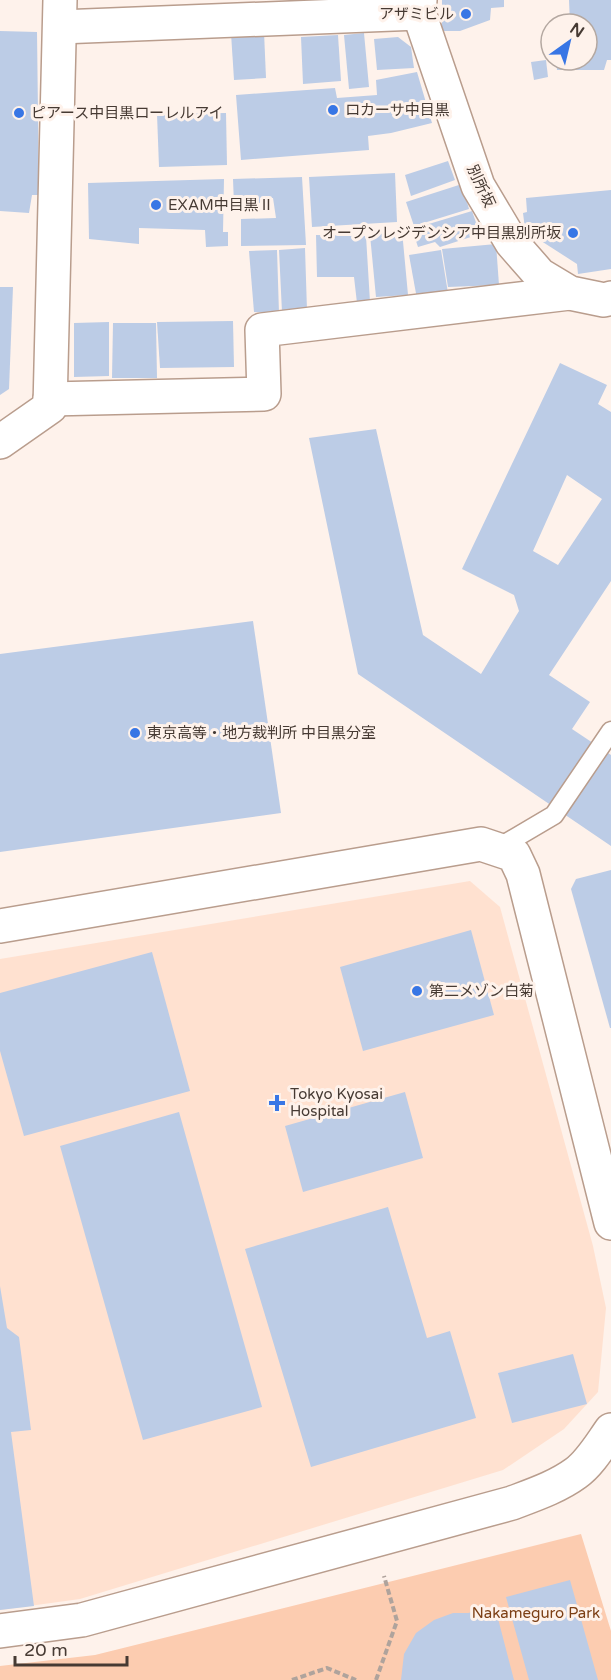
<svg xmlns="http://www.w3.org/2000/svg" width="611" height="1680" viewBox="0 0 611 1680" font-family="'Varela Round','Noto Sans JP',sans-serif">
	<rect width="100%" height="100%" fill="#fef2eb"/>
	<polygon fill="#ffe1d0" points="470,881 500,907 593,1246 606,1308 598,1392 564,1429 503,1470 80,1599 0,1610 0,959"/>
	<polygon fill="#fcccb0" points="581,1534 611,1631 611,1680 0,1680 0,1666 95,1655"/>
	<g fill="#bccce6" fill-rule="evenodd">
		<polygon points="442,0 504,0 504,7 491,8 490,20 460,31 442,31"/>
		<polygon points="569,0 611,0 611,60 607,60 604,70 557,70 556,60 587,60 587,24 570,24"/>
		<polygon points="0,31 37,32 39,195 32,195 29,213 0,211"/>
		<polygon points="264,32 266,78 234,80 231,33"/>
		<polygon points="364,33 369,87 349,89 344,35"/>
		<polygon points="338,35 341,81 303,84 301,37"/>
		<polygon points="398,37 411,47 414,68 377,70 374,39"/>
		<polygon points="546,60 548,77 534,80 531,62"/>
		<polygon points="417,72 432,123 391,133 368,136 369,150 241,160 236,95 335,88 337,98 377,95 376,80"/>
		<polygon points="226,113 227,165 159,167 157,114"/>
		<polygon points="448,161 455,180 411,196 405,175"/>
		<polygon points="395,173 397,222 312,227 309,177"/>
		<polygon points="302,177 306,245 241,246 241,219 276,218 273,198 260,198 260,203 234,205 233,179"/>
		<polygon points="224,179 223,232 228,232 228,246 206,247 205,230 139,228 139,244 89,239 88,183"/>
		<polygon points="462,184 469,209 414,226 406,202"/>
		<polygon points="611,190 611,269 578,274 577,264 535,237 534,228 525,229 523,213 527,212 526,198"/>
		<polygon points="472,211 480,234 440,247 435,242 418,247 412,229"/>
		<polygon points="402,231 408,295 376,297 370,235"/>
		<polygon points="316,235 366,236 370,302 357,303 354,277 317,277"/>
		<polygon points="496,244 499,285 448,287 442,249"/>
		<polygon points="305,248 307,310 294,309 294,313 282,312 279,250"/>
		<polygon points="277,250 279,313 254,312 249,251"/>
		<polygon points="441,250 448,293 417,299 409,255"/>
		<polygon points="0,287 13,287 9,389 0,395"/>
		<polygon points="233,321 234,367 160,368 157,322"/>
		<polygon points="109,322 109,376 74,377 74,323"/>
		<polygon points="113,323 156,323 157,378 112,378"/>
		<path d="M560,363L607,385L598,404L611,412V581L549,675L590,702L572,729L611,755V846L358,674L309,438L376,429L423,635L481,674L519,611L514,595L462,569ZM567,475L602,499L558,565L533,551Z"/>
		<polygon points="253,621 281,813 0,852 0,654"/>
		<polygon points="611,870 611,1028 610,1028 571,889 576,879"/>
		<polygon points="471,930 494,1015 363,1051 340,967"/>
		<polygon points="152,952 190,1091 24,1136 0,1051 0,993"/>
		<polygon points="405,1092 423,1158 303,1192 285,1126"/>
		<polygon points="179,1112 262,1407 143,1440 60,1146"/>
		<polygon points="388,1207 427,1338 450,1331 476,1418 311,1467 245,1249"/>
		<polygon points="0,1286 7,1328 19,1337 31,1430 11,1432 34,1606 0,1610"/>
		<polygon points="573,1354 587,1404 512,1423 498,1373"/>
		<polygon points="570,1580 598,1680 529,1680 506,1597"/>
		<polygon points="495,1607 514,1680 401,1680 404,1654 416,1633 434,1620 453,1613 468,1613"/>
	</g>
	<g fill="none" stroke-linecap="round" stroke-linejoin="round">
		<defs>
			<polyline id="service" points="498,848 554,815 611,731"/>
			<g id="minor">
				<polyline points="420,0 419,13 478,186 512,243 540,275 570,293 604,300 611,298"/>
				<polyline points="60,27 419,13"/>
				<polyline points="50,399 264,394 262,330 570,293"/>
				<polyline points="0,442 50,407 60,0"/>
				<polyline points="0,926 481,844 514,855 523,874 611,1223"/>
			</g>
			<path id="tertiary" d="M0,1631L82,1620L512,1503C533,1495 557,1487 576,1473C590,1463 601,1444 611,1430"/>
		</defs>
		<use href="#service" stroke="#b99d8d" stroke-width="21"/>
		<use href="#minor" stroke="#b99d8d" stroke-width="36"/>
		<use href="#tertiary" stroke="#b99d8d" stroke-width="36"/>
		<g stroke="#afa39c" stroke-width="4" stroke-dasharray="6 3" stroke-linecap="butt">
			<polyline points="292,1680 327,1668 356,1680"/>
			<polyline points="376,1680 397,1621 384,1576"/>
		</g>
		<use href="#service" stroke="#fff" stroke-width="18"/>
		<use href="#minor" stroke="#fff" stroke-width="33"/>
		<use href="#tertiary" stroke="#fff" stroke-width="33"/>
	</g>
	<g fill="#3876e5" stroke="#fef2eb" stroke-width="2">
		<circle cx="466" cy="14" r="6"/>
		<circle cx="333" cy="110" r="6"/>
		<circle cx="19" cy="113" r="6"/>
		<circle cx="156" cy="205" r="6"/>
		<circle cx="573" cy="233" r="6"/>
		<circle cx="135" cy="733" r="6"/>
		<circle cx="417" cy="991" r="6"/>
		<path d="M274 1094h6v6h6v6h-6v6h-6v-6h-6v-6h6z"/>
	</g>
	<g text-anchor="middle" stroke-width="6" stroke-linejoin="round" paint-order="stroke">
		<g font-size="15" fill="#463a33" stroke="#fef2eb" text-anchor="start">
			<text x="454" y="19" text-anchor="end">アザミビル</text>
			<text x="345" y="115">ロカーサ中目黒</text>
			<text x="31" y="118">ピアース中目黒ローレルアイ</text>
			<text x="168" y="210">EXAM中目黒Ⅱ</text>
			<text x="561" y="238" text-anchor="end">オープンレジデンシア中目黒別所坂</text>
			<text x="147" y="738">東京高等・地方裁判所 中目黒分室</text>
			<text x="429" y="996">第二メゾン白菊</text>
			<text x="290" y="1099">Tokyo Kyosai<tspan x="290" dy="17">Hospital</tspan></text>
		</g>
		<g font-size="15" fill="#463a33" stroke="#fef2eb">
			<text transform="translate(481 186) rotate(65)" y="5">別所坂</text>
		</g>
		<g font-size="15" fill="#7c3f15" stroke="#fef2eb">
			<text x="536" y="1618">Nakameguro Park</text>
		</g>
	</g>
	<g transform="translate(569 42) rotate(34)"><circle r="28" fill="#fef2eb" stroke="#b4a8a1" stroke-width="1.5"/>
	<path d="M0-4.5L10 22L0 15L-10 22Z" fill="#3876e5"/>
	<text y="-9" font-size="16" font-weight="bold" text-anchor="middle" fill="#463a33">N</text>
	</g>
	<path d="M15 1656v9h112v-9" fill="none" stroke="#463a33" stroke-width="3"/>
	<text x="24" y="1656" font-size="18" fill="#463a33" stroke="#fef2eb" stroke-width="4.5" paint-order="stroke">20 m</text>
</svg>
